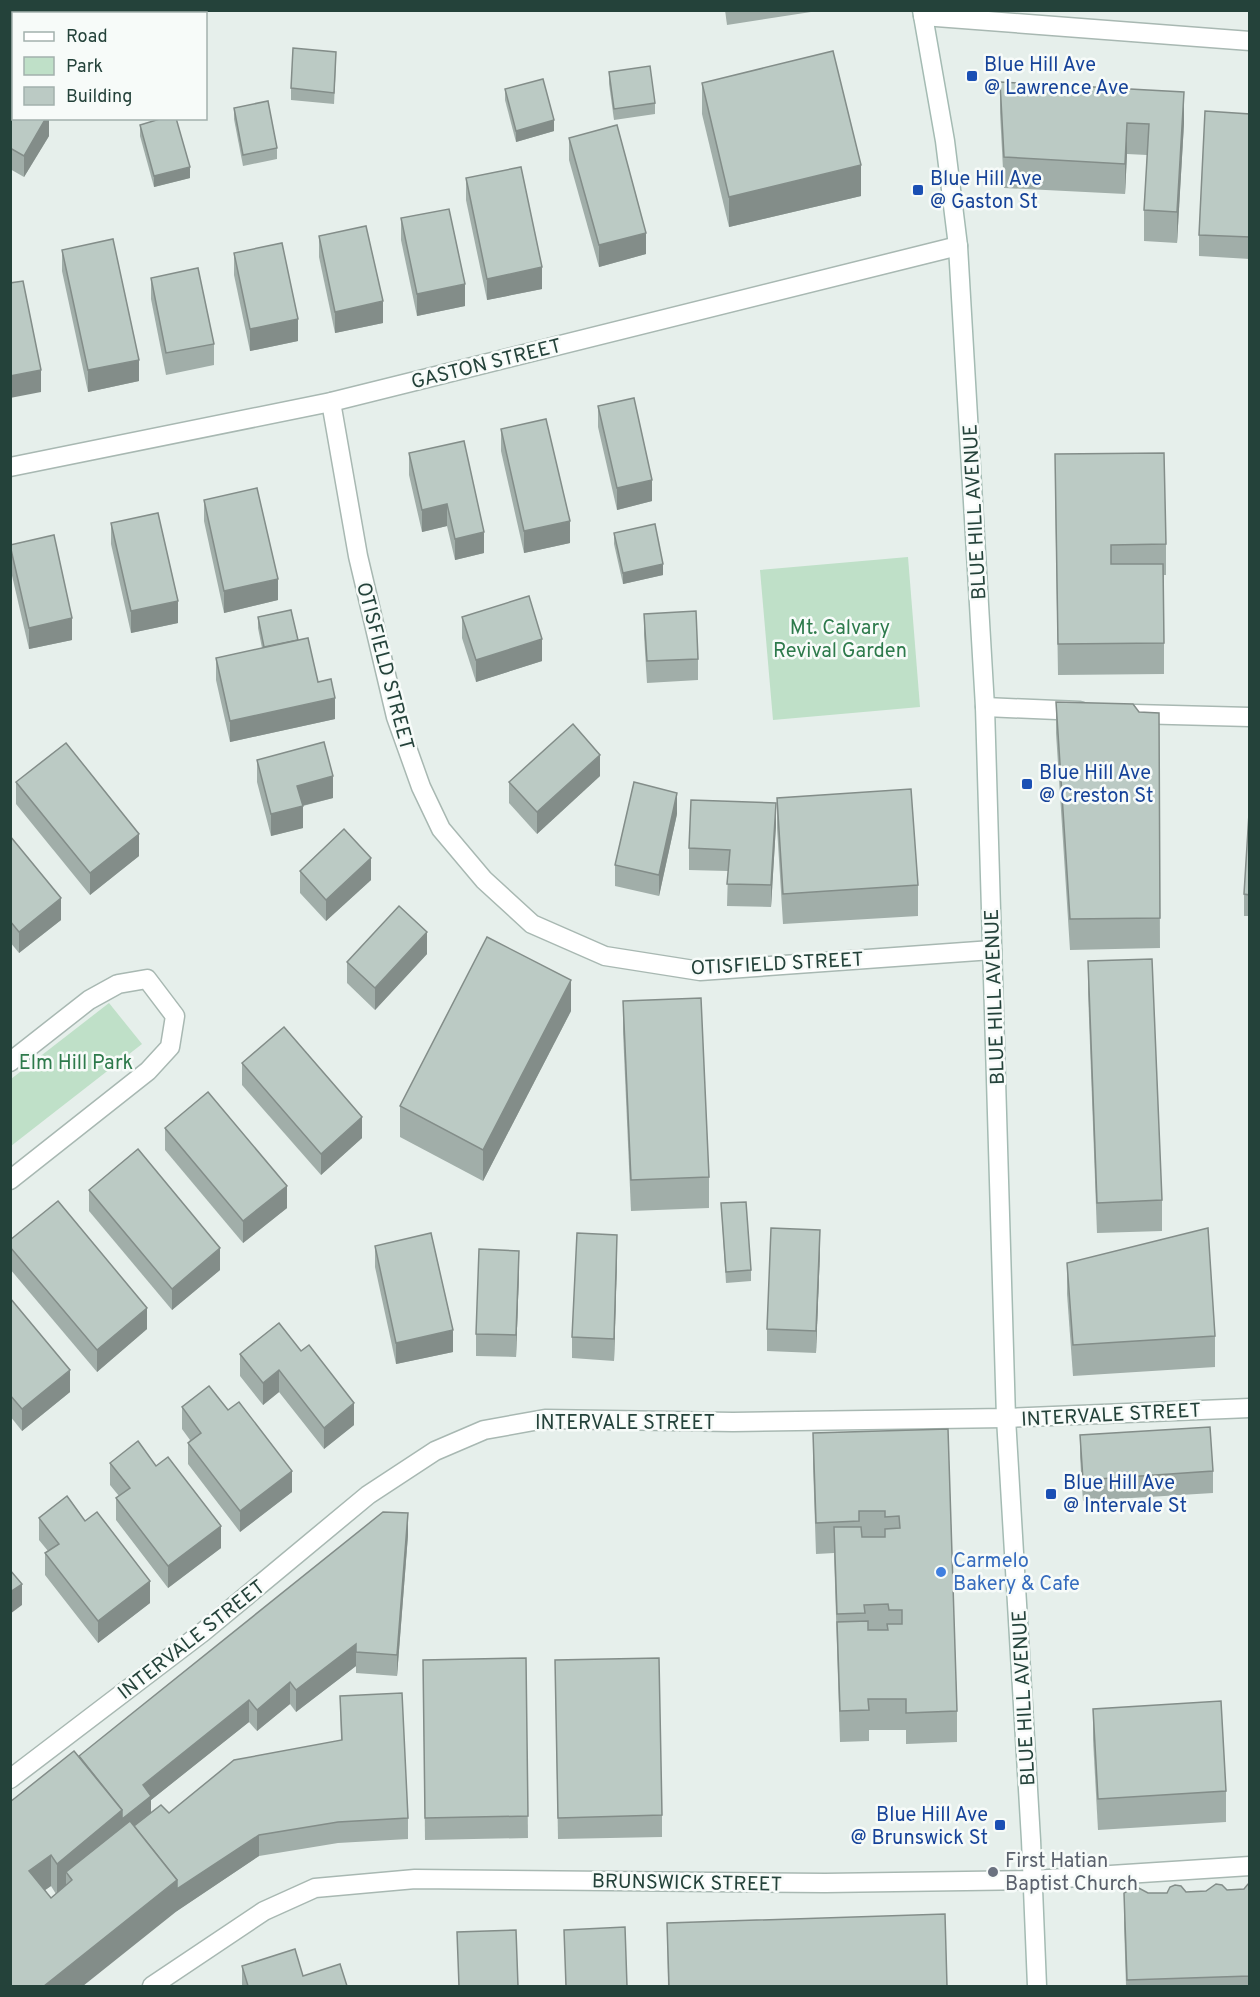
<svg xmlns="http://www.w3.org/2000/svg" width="1260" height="1997" viewBox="0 0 1260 1997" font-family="Overpass,sans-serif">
	<rect width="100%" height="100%" fill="#e6efeb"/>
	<g fill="#bfe0c8">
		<polygon points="908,557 920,707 773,720 760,570"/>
		<polygon points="109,1003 142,1044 11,1146 11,1079"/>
	</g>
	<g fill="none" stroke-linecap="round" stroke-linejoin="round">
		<defs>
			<g id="minor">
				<polyline points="923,16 1250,41"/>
				<polyline points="331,402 358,556 396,717 421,787 441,829 484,880 532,924 605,956 700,971 992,950"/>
				<polyline points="10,467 331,402 958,246"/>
				<polyline points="985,707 1080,711"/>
				<polyline points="1134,714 1250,717"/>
				<polyline points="10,1062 89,1000 118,984 147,979 175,1016 170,1047 148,1071 10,1180"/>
				<polyline points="10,1779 203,1632 368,1495 435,1451 484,1430 545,1419 733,1422 1006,1418 1250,1408"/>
				<polyline points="152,1986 264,1911 315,1888 415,1879 825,1883 1033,1880 1250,1866"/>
			</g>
			<polyline id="secondary" points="922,10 945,141 958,246 985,707 1006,1418 1031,1840 1037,1986"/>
		</defs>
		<use href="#minor" stroke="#a8b8b2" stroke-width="21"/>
		<use href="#secondary" stroke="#a4bbb3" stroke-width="21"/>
		<use href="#minor" stroke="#fff" stroke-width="18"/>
		<use href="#secondary" stroke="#fff" stroke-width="18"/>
	</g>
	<g fill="#a1aea9" fill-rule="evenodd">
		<polygon points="725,10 824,10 727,25"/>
		<polygon points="14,17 14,87 10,87 10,18"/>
		<polygon points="336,63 334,104 291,100 291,88"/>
		<polygon points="609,72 655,103 655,114 614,120 609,84"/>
		<polygon points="1000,82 1184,123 1177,243 1144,241 1144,210 1147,155 1127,154 1125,194 1004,188 1000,113"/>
		<polygon points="702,83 861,196 729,227 702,114"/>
		<polygon points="505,89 554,131 516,142 505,100"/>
		<polygon points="10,93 49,118 49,136 24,177 10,169"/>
		<polygon points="234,108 277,148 277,159 243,166 234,119"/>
		<polygon points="1250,114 1250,259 1199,256 1199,235"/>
		<polygon points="140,125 190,178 154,187 140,136"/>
		<polygon points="569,138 646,254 599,267 569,160"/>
		<polygon points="466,178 542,289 487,300 466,200"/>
		<polygon points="401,218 465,306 417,316 401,240"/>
		<polygon points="319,236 383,323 335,333 319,257"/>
		<polygon points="62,250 139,381 88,392 62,271"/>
		<polygon points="234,253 298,341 250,351 234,275"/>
		<polygon points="151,278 214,344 214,365 166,375 151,299"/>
		<polygon points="598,406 652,501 617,510 598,427"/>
		<polygon points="501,429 570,543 524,553 501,451"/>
		<polygon points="409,453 484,553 455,560 447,526 422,532 409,475"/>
		<polygon points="1055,485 1166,544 1166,575 1164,575 1164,674 1058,675"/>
		<polygon points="204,500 278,600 224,613 204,521"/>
		<polygon points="111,523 178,623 131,633 111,544"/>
		<polygon points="614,533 663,575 623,584 614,544"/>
		<polygon points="10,545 72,640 29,649 10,567"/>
		<polygon points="644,614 698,659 698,680 647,683 644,635"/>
		<polygon points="258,617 298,640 335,719 230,742 216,680 216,658 262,648 258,628"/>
		<polygon points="462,617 542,661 476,682 462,638"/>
		<polygon points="1056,702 1139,712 1159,713 1160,948 1070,950 1056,733"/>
		<polygon points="257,760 333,798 303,806 303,828 271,836 257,782"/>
		<polygon points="600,776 537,834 509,803 509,782"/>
		<polygon points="16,782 139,856 90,895 16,804"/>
		<polygon points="1250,797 1250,916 1244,916 1244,894"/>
		<polygon points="777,798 918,885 918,916 783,924 777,828"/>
		<polygon points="677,814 659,896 615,886 615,865"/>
		<polygon points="776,825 771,907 727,906 728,871 689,870 689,848"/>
		<polygon points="10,836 61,920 19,953 10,942"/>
		<polygon points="300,871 371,880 326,921 300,893"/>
		<polygon points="427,954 375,1010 347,983 347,962"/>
		<polygon points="1088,961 1162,1200 1162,1231 1097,1233 1088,992"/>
		<polygon points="623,1001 709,1177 709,1208 631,1211 623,1032"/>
		<polygon points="571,1011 483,1181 400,1137 400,1106"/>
		<polygon points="242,1063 362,1138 321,1175 242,1085"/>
		<polygon points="165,1128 287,1208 243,1243 165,1150"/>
		<polygon points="89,1190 220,1270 172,1310 89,1211"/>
		<polygon points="721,1203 751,1270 751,1281 726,1283"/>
		<polygon points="10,1240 147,1329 97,1372 10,1269"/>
		<polygon points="375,1246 453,1352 396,1364 375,1267"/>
		<polygon points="820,1251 816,1353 767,1351 767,1329"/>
		<polygon points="617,1257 614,1361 572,1358 572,1337"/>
		<polygon points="1067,1263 1215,1336 1215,1367 1073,1376 1067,1294"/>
		<polygon points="519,1272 516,1357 476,1356 476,1334"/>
		<polygon points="10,1298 70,1392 22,1431 10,1416"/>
		<polygon points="279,1323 354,1425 324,1449 279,1392 263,1405 240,1376 240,1354"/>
		<polygon points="182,1407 228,1410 292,1492 240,1532 188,1464 188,1443 190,1440 182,1429"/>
		<polygon points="948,1429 957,1711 957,1742 906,1744 906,1730 869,1730 869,1741 840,1742 834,1553 816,1554 813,1464 813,1433"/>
		<polygon points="1080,1435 1213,1471 1213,1493 1083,1501 1080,1457"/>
		<polygon points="110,1463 221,1548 168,1588 116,1520 116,1498 119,1496 110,1485"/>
		<polygon points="39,1518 85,1521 150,1603 98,1643 45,1575 45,1553 48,1551 39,1540"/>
		<path d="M408,1535L397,1676L356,1673V1666L296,1712L290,1704L257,1731L249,1722L151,1800V1813H169L341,1741L340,1696L408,1818V1839L338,1843L259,1856L177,1911L10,1986L79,1756ZM51,1886L56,1894L51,1898L45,1890Z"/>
		<polygon points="526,1658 528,1838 425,1840 423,1660"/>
		<polygon points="555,1660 662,1815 662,1837 558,1839"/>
		<polygon points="1093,1709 1226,1791 1226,1822 1098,1830 1093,1740"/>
		<polygon points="1250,1883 1250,1986 1126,1986 1124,1924 1124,1893 1167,1893 1244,1889"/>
		<polygon points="667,1923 947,1986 668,1986"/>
		<polygon points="242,1966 303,1976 347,1986 242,1986"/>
	</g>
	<g fill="#838d89">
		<polygon points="1184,92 1184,123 1177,243 1177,212"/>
		<polygon points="46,118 49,118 49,136 24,177 24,156"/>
		<polygon points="554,120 554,131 516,142 516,131"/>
		<polygon points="1127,123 1127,154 1125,194 1125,164"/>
		<polygon points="861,165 861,196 729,227 729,197"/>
		<polygon points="190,167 190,178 154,187 154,176"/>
		<polygon points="12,230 12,242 10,243 10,232"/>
		<polygon points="646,233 646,254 599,267 599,245"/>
		<polygon points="542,267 542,289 487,300 487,279"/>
		<polygon points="465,284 465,306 417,316 417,294"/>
		<polygon points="383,301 383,323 335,333 335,312"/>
		<polygon points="298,319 298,341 250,351 250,329"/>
		<polygon points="139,360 139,381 88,392 88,370"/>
		<polygon points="41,370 41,392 10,398 10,376"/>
		<polygon points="652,480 652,501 617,510 617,488"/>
		<polygon points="447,504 447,526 422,532 422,510"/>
		<polygon points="570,521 570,543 524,553 524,531"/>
		<polygon points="484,532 484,553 455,560 455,539"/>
		<polygon points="663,564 663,575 623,584 623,573"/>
		<polygon points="278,579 278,600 224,613 224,591"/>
		<polygon points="178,601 178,623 131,633 131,611"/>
		<polygon points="72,618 72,640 29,649 29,628"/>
		<polygon points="542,639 542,661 476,682 476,660"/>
		<polygon points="335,698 335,719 230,742 230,721"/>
		<polygon points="600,755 600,776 537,834 537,812"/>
		<polygon points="333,776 333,798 297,807 297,786"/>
		<polygon points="677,793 677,814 659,896 659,875"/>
		<polygon points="776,803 776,825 771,907 771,885"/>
		<polygon points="303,806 303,828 271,836 271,814"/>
		<polygon points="139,834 139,856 90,895 90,873"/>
		<polygon points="371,858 371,880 326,921 326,900"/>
		<polygon points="61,898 61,920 19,953 19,932"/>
		<polygon points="427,932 427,954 375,1010 375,988"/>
		<polygon points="571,980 571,1011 483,1181 483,1150"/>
		<polygon points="362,1117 362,1138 321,1175 321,1154"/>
		<polygon points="287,1186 287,1208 243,1243 243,1221"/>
		<polygon points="820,1230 820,1251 816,1353 816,1331"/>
		<polygon points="617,1235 617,1257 614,1361 614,1339"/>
		<polygon points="220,1248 220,1270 172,1310 172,1289"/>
		<polygon points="519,1251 519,1272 516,1357 516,1335"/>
		<polygon points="147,1308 147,1329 97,1372 97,1350"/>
		<polygon points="453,1330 453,1352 396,1364 396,1343"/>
		<polygon points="70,1370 70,1392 22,1431 22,1409"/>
		<polygon points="279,1370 279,1392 263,1405 263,1383"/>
		<polygon points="354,1403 354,1425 324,1449 324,1428"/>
		<polygon points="292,1471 292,1492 240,1532 240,1511"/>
		<polygon points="408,1513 408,1535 397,1676 397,1655"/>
		<polygon points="221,1526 221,1548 168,1588 168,1566"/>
		<polygon points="150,1581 150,1603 98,1643 98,1621"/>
		<polygon points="22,1584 22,1605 10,1614 10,1592"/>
		<polygon points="356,1644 356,1666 296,1712 296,1690"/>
		<polygon points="290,1682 290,1704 257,1731 257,1710"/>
		<polygon points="249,1700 249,1722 151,1800 151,1817 66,1872 66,1887 57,1895 57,1864 143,1785"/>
		<polygon points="259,1835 259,1856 177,1911 83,1986 44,1986 177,1880"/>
		<polygon points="51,1855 51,1886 29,1901 29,1871"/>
	</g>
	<g fill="#bbcac4" stroke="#838d89" stroke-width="1.5">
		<polygon points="14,17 14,66 10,66 10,18"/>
		<polygon points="293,48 336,52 334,93 291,88"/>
		<polygon points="833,51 861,165 729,197 702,83"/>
		<polygon points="650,66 655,103 614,109 609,72"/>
		<polygon points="543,79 554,120 516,131 505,89"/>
		<polygon points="1000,82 1184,92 1177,212 1144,210 1149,124 1127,123 1125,164 1004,157"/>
		<polygon points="10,93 14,94 14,118 46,118 24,156 10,148"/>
		<polygon points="268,101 277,148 243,155 234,108"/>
		<polygon points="1205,111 1250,114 1250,237 1199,235"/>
		<polygon points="163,118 176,118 190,167 154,176 140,125"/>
		<polygon points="617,125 646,233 599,245 569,138"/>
		<polygon points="521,167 542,267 487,279 466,178"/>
		<polygon points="449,209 465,284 417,294 401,218"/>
		<polygon points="366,226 383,301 335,312 319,236"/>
		<polygon points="113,239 139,360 88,370 62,250"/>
		<polygon points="282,243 298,319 250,329 234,253"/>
		<polygon points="198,268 214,344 166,353 151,278"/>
		<polygon points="23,281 41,370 10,376 10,283"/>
		<polygon points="634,398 652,480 617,488 598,406"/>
		<polygon points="546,419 570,521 524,531 501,429"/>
		<polygon points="464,441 484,532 455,539 447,504 422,510 409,453"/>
		<polygon points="1164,453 1166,544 1111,545 1111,564 1163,564 1164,643 1058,644 1055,454"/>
		<polygon points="257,488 278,579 224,591 204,500"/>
		<polygon points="158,513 178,601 131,611 111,523"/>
		<polygon points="655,524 663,564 623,573 614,533"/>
		<polygon points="54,535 72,618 29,628 10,545"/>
		<polygon points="529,596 542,639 476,660 462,617"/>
		<polygon points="291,610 298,640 264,647 258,617"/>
		<polygon points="696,611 698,659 647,661 644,614"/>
		<polygon points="308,638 318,682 331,679 335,698 230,721 216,658"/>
		<polygon points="1056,702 1133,704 1139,712 1159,713 1160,918 1070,919"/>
		<polygon points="573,724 600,755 537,812 509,782"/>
		<polygon points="324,742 333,776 297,786 303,806 271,814 257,760"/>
		<polygon points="66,743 139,834 90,873 16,782"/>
		<polygon points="634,782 677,793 659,875 615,865"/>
		<polygon points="911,789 918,885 783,894 777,798"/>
		<polygon points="1250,797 1250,895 1244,894"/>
		<polygon points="691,800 776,803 771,885 727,884 730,850 689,848"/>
		<polygon points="344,829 371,858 326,900 300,871"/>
		<polygon points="10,836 61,898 19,932 10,921"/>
		<polygon points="399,906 427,932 375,988 347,962"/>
		<polygon points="487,937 571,980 483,1150 400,1106"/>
		<polygon points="1152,959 1162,1200 1097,1203 1088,961"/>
		<polygon points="701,998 709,1177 631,1180 623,1001"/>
		<polygon points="284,1027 362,1117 321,1154 242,1063"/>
		<polygon points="208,1092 287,1186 243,1221 165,1128"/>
		<polygon points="138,1149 220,1248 172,1289 89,1190"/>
		<polygon points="58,1201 147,1308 97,1350 10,1247 10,1240"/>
		<polygon points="746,1202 751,1270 726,1272 721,1203"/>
		<polygon points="771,1228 820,1230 816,1331 767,1329"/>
		<polygon points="1208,1228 1215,1336 1073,1345 1067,1263"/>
		<polygon points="431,1233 453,1330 396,1343 375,1246"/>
		<polygon points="577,1233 617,1235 614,1339 572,1337"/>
		<polygon points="479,1249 519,1251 516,1335 476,1334"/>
		<polygon points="10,1298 70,1370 22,1409 10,1395"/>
		<polygon points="279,1323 301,1351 309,1345 354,1403 324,1428 279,1370 263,1383 240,1354"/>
		<polygon points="209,1386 228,1410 239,1402 292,1471 240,1511 188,1443 201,1433 182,1407"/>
		<polygon points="1210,1427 1213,1471 1083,1480 1080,1435"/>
		<polygon points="948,1429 957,1711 906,1713 906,1699 868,1699 869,1710 840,1711 837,1622 868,1621 868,1630 888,1630 887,1624 902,1624 902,1610 889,1610 888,1604 864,1605 865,1613 837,1614 834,1527 861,1527 862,1537 885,1537 885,1529 900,1528 899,1516 885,1517 885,1511 859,1511 859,1521 816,1523 813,1433"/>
		<polygon points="138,1441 156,1466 168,1457 221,1526 168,1566 116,1498 130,1488 110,1463"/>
		<polygon points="67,1496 85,1521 97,1512 150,1581 98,1621 45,1553 59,1544 39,1518"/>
		<polygon points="383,1512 408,1513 397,1655 356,1652 356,1644 296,1690 290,1682 257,1710 249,1700 143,1785 151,1796 122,1819 122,1810 79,1756"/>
		<polygon points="10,1570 22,1584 10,1592"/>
		<polygon points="526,1658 528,1816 425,1818 423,1660"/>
		<polygon points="659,1658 662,1815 558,1818 555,1660"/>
		<polygon points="402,1693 408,1818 338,1822 259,1835 177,1889 177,1880 134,1826 161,1805 169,1813 234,1760 342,1740 340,1696"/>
		<polygon points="1221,1701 1226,1791 1098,1799 1093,1709"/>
		<polygon points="74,1751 122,1810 57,1864 51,1855 29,1871 51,1898 72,1880 66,1872 130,1821 177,1880 44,1986 10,1986 10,1802"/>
		<polygon points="1250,1883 1250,1976 1127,1980 1124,1893 1131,1889 1137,1887 1148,1893 1167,1893 1170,1887 1175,1885 1181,1886 1186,1892 1206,1891 1216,1884 1222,1885 1227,1890 1244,1889 1248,1884"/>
		<polygon points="945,1914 947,1986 669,1986 667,1923"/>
		<polygon points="625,1927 627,1986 566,1986 564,1930"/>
		<polygon points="516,1930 518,1986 459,1986 457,1932"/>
		<polygon points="295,1949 303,1976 340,1964 347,1986 248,1986 242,1966"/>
	</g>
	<g fill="#1a4fb4" stroke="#f7fbf9" stroke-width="2">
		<rect x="966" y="70" width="12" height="12" rx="3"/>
		<rect x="912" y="184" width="12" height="12" rx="3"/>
		<rect x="1021" y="778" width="12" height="12" rx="3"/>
		<rect x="1045" y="1488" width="12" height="12" rx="3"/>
		<rect x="994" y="1819" width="12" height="12" rx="3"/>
	</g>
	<circle fill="#3f7fe0" stroke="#f7fbf9" stroke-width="2" cx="941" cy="1572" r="6"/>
	<circle fill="#6b7280" stroke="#f7fbf9" stroke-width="2" cx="993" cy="1872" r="6"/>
	<g text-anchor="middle" stroke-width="5" stroke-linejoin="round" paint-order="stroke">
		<g font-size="20" fill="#164399" stroke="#f7fbf9" text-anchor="start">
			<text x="984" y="71">Blue Hill Ave<tspan x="984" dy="23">@ Lawrence Ave</tspan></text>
			<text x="930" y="185">Blue Hill Ave<tspan x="930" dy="23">@ Gaston St</tspan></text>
			<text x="1039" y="779">Blue Hill Ave<tspan x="1039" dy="23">@ Creston St</tspan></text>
			<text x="1063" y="1489">Blue Hill Ave<tspan x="1063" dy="23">@ Intervale St</tspan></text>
			<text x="988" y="1821" text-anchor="end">Blue Hill Ave<tspan x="988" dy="23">@ Brunswick St</tspan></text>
		</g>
		<g font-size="20" fill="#24423a" stroke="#f7fbf9">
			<text transform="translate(486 363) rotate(-14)" y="7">GASTON STREET</text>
			<text transform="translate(974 512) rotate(-93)" y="7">BLUE HILL AVENUE</text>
			<text transform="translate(386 666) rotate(75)" y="7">OTISFIELD STREET</text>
			<text transform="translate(777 963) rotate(-3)" y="7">OTISFIELD STREET</text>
			<text transform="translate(994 997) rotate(-92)" y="7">BLUE HILL AVENUE</text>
			<text transform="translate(1111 1414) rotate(-3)" y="7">INTERVALE STREET</text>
			<text x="625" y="1429">INTERVALE STREET</text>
			<text transform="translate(191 1639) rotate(-38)" y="7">INTERVALE STREET</text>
			<text transform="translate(1023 1698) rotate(-93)" y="7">BLUE HILL AVENUE</text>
			<text transform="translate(687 1882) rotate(1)" y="7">BRUNSWICK STREET</text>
		</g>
		<g font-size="20" fill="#2d7a4b" stroke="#f7fbf9">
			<text x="840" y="634">Mt. Calvary<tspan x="840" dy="23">Revival Garden</tspan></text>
			<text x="76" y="1069">Elm Hill Park</text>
		</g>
		<g font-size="20" fill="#366cbe" stroke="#f7fbf9" text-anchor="start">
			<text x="953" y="1567">Carmelo<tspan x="953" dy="23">Bakery &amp; Cafe</tspan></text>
		</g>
		<g font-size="20" fill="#5b616d" stroke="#f7fbf9" text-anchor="start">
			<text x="1005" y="1867">First Hatian<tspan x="1005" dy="23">Baptist Church</tspan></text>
		</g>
	</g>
	<rect width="1260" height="1997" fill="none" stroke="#24423a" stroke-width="24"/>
	<rect x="12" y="12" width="195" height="108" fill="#f7fbf9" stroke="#a3b1ad" stroke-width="1.5"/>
	<rect x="24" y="32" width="30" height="9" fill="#ffffff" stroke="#a3b1ad" stroke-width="1.5"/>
	<text x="66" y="42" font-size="18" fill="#24423a">Road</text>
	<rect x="24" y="57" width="30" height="18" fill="#bfe0c8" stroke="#a3b1ad" stroke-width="1.5"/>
	<text x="66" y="72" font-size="18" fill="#24423a">Park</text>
	<rect x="24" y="87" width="30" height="18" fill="#bbcac4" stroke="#a3b1ad" stroke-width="1.5"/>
	<text x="66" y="102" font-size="18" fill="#24423a">Building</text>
</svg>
